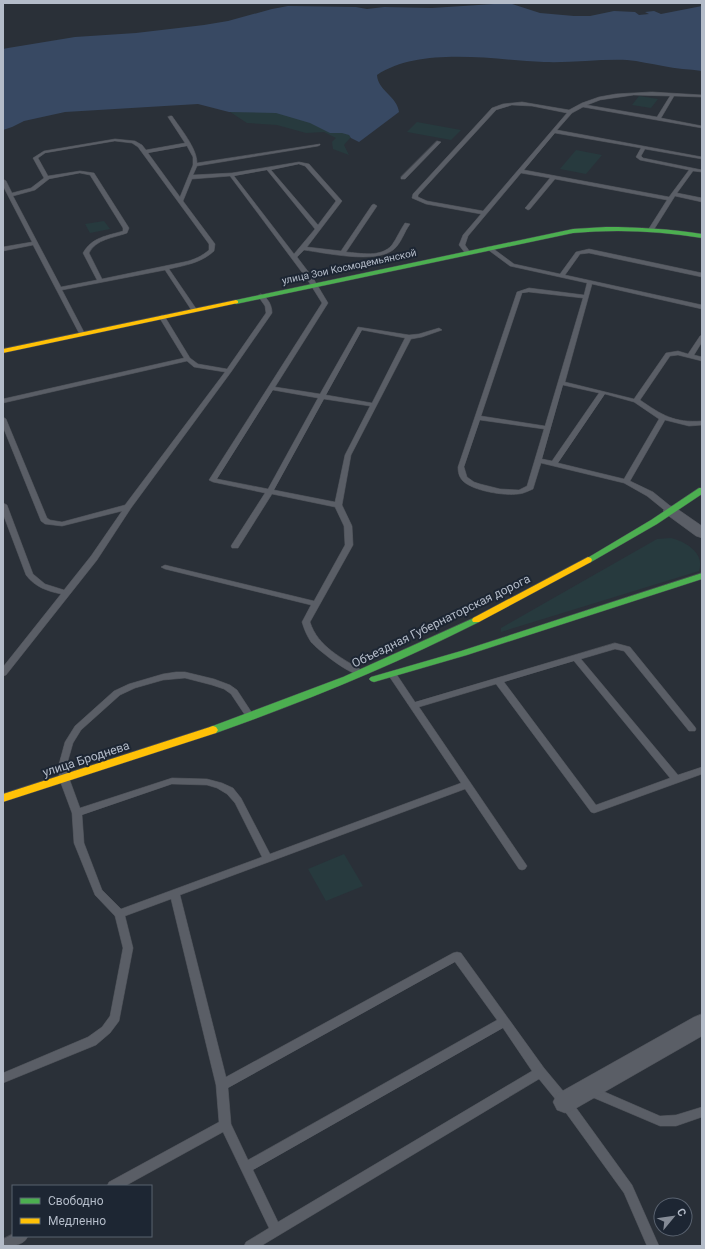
<svg xmlns="http://www.w3.org/2000/svg" width="705" height="1249" viewBox="0 0 705 1249" font-family="Roboto,sans-serif">
	<rect width="100%" height="100%" fill="#2a3038"/>
	<g fill="#273a3e">
		<polygon points="639,96 658,99 651,108 632,105"/>
		<polygon points="278,107 341,127 351,137 344,145 349,155 333,149 332,142 336,138 324,132 306,133 277,125 247,123 227,110"/>
		<polygon points="417,122 461,130 451,140 407,132"/>
		<polygon points="576,150 602,155 586,174 560,169"/>
		<polygon points="104,221 110,229 90,233 85,224"/>
		<path d="M671,538C686,542 705,553 699,571L501,632V628L657,539Z"/>
		<polygon points="344,854 363,886 326,901 308,869"/>
	</g>
	<path fill="#384963" d="M509,3L540,13L574,16H590L614,11L635,12L639,15L649,14L645,12L654,11L661,14L702,6V71C689,69 676,69 663,66C651,64 639,61 627,60C599,59 572,63 544,62C495,60 421,46 377,75C378,91 397,96 399,112L359,142L351,138L349,135L342,133H330L310,123L276,113L229,112L198,104L65,112L24,121L12,127L3,130V49L8,48L75,37L136,33L204,25L228,21L272,9L288,6L356,7L367,9L384,7L432,8Z"/>
	<g fill="none" stroke-linecap="round" stroke-linejoin="round">
		<defs>
			<g id="lane">
				<path d="M652,92L702,95V97L674,96L661,118L702,126V128L583,107L572,113L557,130L702,157V159L645,149L641,156L643,158L702,170V172L693,171L677,193L702,198V202L675,196L653,231L648,230L667,200L555,179L530,209L528,210L525,208L526,207L550,178L521,173L468,236L465,245L470,252L467,254L465,253L459,245L463,235L481,214L426,204L412,198L413,194L492,108L503,104L522,102L569,110L582,103L599,97L616,94ZM634,95L670,96L657,117L587,105L600,100ZM512,105L532,106L567,113L483,211L427,201L418,197V195L496,110ZM555,133L641,148L636,157L640,160L689,170L669,197L524,170Z"/>
				<path d="M170,116H172C180,128 197,148 197,163L320,144V145L318,146L197,166L193,175L232,173L299,162L309,164L342,201L307,247L341,251L372,205L374,204L377,206L346,252C360,253 381,258 392,245C397,238 400,230 405,223L410,224C404,232 401,244 393,250C375,264 326,253 304,250L297,257L313,278L328,303L275,387L320,394L358,327L409,335L419,334L439,328L442,330L422,337L411,339L351,455L342,505L352,526L353,545L310,622C318,647 342,658 363,671L364,673L363,675C353,678 318,650 311,642C307,636 304,629 302,622L311,605L165,569L161,567L165,565L314,601L345,545L344,526L335,507L272,494L238,548H232L231,546L265,493L213,482L209,480L322,303L307,279L230,176L192,179L183,201L215,244L214,251C201,263 186,265 169,269L197,310L196,311H192L165,270L62,290L85,334L84,335H80L33,245L3,251V247L32,242L3,186V179L6,181L12,193L31,188L44,178L33,158L44,151L115,139L135,141L142,145L146,150L185,143L168,117ZM115,141L132,143L138,147L209,244V250C202,256 194,260 184,262L102,279L89,253C96,239 113,238 127,233L129,228L94,173L80,171L48,176L38,158L45,153ZM187,146L193,157V165L180,197L148,153ZM299,164L305,166L336,201L318,225L271,170ZM267,170L315,229L294,254L234,176ZM80,173L90,175L123,228V231C107,236 92,237 83,253L97,280L61,287L13,196L35,190L49,179ZM362,330L405,338L372,403L326,395ZM273,390L318,398L268,489L217,479ZM324,399L370,406L345,455L335,502L274,490Z"/>
				<polygon points="437,141 441,142 405,179 401,179 401,177"/>
				<path d="M487,247H491L514,264L560,274L576,252L589,249L702,273V277L589,253L580,254L565,275L702,305V309L592,284L565,382L634,399L666,353L678,351L688,354L700,336L702,335V342L694,355L702,357V361L678,355L670,356L640,400C662,415 674,423 702,421V425L689,426L665,420L630,481L653,492L674,509L675,511L674,513H668L647,496L624,483L541,463L533,489C528,491 523,494 518,494C505,496 473,491 463,481C459,477 458,472 458,467L517,292L529,288L584,295L587,283L510,266L487,249ZM529,292L583,298L545,426L481,416L522,293ZM563,385L599,393L552,461L542,459ZM605,394L634,402L659,419L624,479L558,463ZM480,420L544,429L527,486L519,490L500,489L480,484L474,482L467,477L464,467Z"/>
				<path d="M261,294C268,298 272,305 272,313L231,372L131,508L97,560L6,675L3,676V667L61,594C47,591 35,587 26,575L3,514V503L7,505L33,574L45,584L64,590L91,556L122,511L62,526L45,524L41,521L3,427V417L6,419L47,518L50,520L62,522L125,505L225,372L194,367L187,361L3,403V399L184,358L159,317L162,315L165,317L190,358L198,364L227,369L266,313L265,306L258,296Z"/>
				<path d="M615,643L630,647L695,727L696,729L695,731H689L624,651L615,649L581,659L678,775L702,767V774L597,812L594,813L591,812L496,684L419,707L525,863L527,866L525,869L522,870L519,869L465,789L180,895L226,1077L453,953L457,952L461,953L544,1068L569,1098L632,1185L659,1246H647L624,1193L561,1106L539,1079L261,1246H244L246,1242L269,1228L223,1132L125,1186H107L109,1182L219,1122L216,1085L171,899L125,916L133,948L119,1021L110,1033L96,1045L3,1083V1073L88,1037L102,1027L110,1016L123,948L115,916L95,895L74,843L72,813L59,778V764L65,742L75,726L114,691L129,684L163,674L176,672H185L214,679L230,685L237,690L254,716L253,718H247L231,694L224,689L212,685L185,678L163,680L135,688L120,695L81,730L73,743L67,764L69,778L80,808L172,778L207,779L222,783L233,788L241,798L270,854L461,783L389,676L388,674L389,672H395L415,702ZM574,661L670,778L596,805L504,682ZM172,784L207,785L217,788L227,794L235,803L262,857L121,909L102,890L84,843L82,815ZM455,962L497,1020L248,1160L231,1124L228,1088ZM503,1028L532,1071L278,1222L253,1170Z"/>
				<polygon points="591,1086 660,1116 676,1115 702,1107 702,1117 676,1126 660,1126 587,1095 585,1091 587,1087"/>
				<path d="M13,1234V1236H28C24,1246 12,1246 3,1246V1239Z"/>
			</g>
			<g id="street">
				<polygon points="671,506 676,508 702,526 702,538 696,536 666,514 663,511 666,508"/>
				<polygon points="702,1014 702,1036 573,1110 565,1113 557,1110 553,1102 557,1094 694,1017"/>
			</g>
			<g id="fast">
				<path d="M606,227C638,227 670,229 702,234V238C659,231 617,229 573,233L236,304L233,302L236,300L573,229Z"/>
				<polygon points="699,488 702,488 702,494 657,524 591,562 588,563 584,560 651,520"/>
				<polygon points="702,573 702,579 467,655 374,682 371,681 369,679 371,677 461,651"/>
				<path d="M476,617L480,620L479,622C394,665 306,701 216,733H210L208,730L210,727L343,677Z"/>
			</g>
			<g id="slow">
				<polygon points="236,300 238,301 238,303 3,353 3,349"/>
				<polygon points="588,557 591,558 592,560 591,562 479,622 473,622 472,620 473,618"/>
				<polygon points="213,726 216,727 218,730 216,733 3,802 3,794"/>
			</g>
		</defs>
		<use href="#lane" stroke="#484c53" stroke-width="1"/>
		<use href="#street" stroke="#484c53" stroke-width="1"/>
		<use href="#fast" stroke="#484c53" stroke-width="1"/>
		<use href="#slow" stroke="#484c53" stroke-width="1"/>
		<use href="#lane" fill="#5a5e66" fill-rule="evenodd"/>
		<use href="#street" fill="#5a5e66" fill-rule="evenodd"/>
		<use href="#fast" fill="#4caf50" fill-rule="evenodd"/>
		<use href="#slow" fill="#ffc107" fill-rule="evenodd"/>
	</g>
	<g text-anchor="middle" stroke-width="4" stroke-linejoin="round" paint-order="stroke">
		<g font-size="10" fill="#b4bcc9" stroke="#1d2633">
			<text transform="translate(349 266) rotate(-12)" y="4">улица Зои Космодемьянской</text>
		</g>
		<g font-size="12" fill="#b4bcc9" stroke="#1d2633">
			<text transform="translate(441 621) rotate(-26)" y="4">Объездная Губернаторская дорога</text>
			<text transform="translate(86 759) rotate(-18)" y="4">улица Броднева</text>
		</g>
	</g>
	<rect width="705" height="1249" fill="none" stroke="#b4bcc9" stroke-width="8"/>
	<rect x="12" y="1185" width="140" height="52" fill="#1d2633" stroke="#59626f"/>
	<rect x="20" y="1198" width="20" height="6" fill="#4caf50" stroke="#59626f"/>
	<text x="48" y="1205" font-size="12" fill="#b4bcc9">Свободно</text>
	<rect x="20" y="1218" width="20" height="6" fill="#ffc107" stroke="#59626f"/>
	<text x="48" y="1225" font-size="12" fill="#b4bcc9">Медленно</text>
	<g transform="translate(673 1217) rotate(61)"><circle r="19" fill="#1d2633" stroke="#59626f"/>
	<path d="M0-3L7 15L0 10L-7 15Z" fill="#848b96"/>
	<text y="-6" font-size="11" font-weight="bold" text-anchor="middle" fill="#b4bcc9">С</text>
	</g>
</svg>
